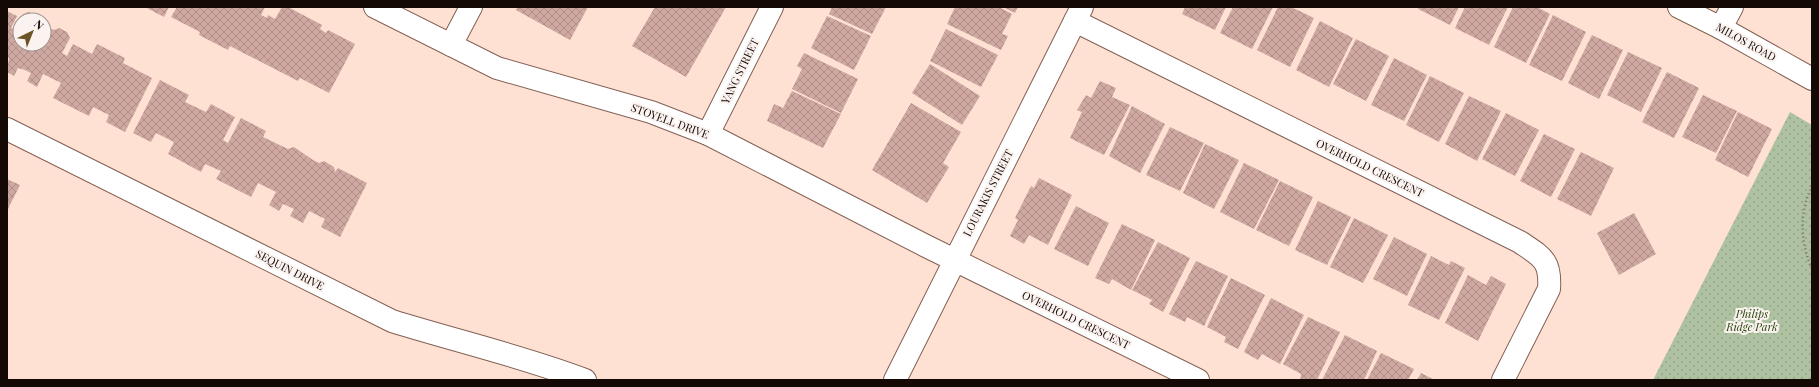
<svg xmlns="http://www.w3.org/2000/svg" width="1819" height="387" viewBox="0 0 1819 387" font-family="'Playfair Display',serif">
	<defs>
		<pattern id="park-dots" width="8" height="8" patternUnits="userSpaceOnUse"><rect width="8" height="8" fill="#aec2a1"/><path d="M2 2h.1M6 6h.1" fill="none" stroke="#95a589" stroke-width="1.8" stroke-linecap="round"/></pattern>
		<pattern id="building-cross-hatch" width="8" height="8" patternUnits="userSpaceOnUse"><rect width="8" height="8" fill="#cfa8a1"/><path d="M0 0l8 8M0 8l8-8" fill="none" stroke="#b18f89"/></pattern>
	</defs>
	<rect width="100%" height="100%" fill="#ffe1d4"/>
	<polygon fill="url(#park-dots)" points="1790,112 1812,125 1812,380 1653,380"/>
	<g fill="url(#building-cross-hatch)">
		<polygon points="145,7 169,7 164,17"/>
		<polygon points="177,7 265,7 261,15 267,18 268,15 275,19 282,7 288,7 322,25 320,29 326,33 328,30 355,44 329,93 300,78 298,81 230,46 228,50 199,35 200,32 171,17"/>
		<polygon points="517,7 588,7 570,40 516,10"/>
		<polygon points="655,7 726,7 686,77 632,46"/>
		<polygon points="832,7 886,7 872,34 829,14"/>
		<polygon points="955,7 999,7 1012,14 1002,34 1008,36 1001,50 947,24"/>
		<polygon points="1003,7 1018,7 1015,13"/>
		<polygon points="1185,7 1226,7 1215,30 1182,14"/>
		<polygon points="1233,7 1273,7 1252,49 1220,33"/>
		<polygon points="1278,7 1291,7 1314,18 1290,67 1257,50"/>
		<polygon points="1419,7 1459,7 1450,25 1418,9"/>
		<polygon points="1465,7 1508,7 1489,45 1455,28"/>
		<polygon points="1513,7 1537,7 1550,14 1526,63 1494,47"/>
		<polygon points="7,11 17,16 11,28 15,30 20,20 20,44 44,44 44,25 54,30 59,28 67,32 70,38 62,53 67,56 73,44 92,54 97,44 125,58 123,63 152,78 125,132 106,122 109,115 93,107 89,116 53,98 61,83 43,74 37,87 27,81 31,73 25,70 18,68 14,76 7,72 9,58 7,57"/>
		<polygon points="29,12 37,17 38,20 20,20 23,14"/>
		<polygon points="1553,15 1586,32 1562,81 1529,65"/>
		<polygon points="827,16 871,36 854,70 811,48"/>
		<polygon points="1320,21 1353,38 1329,87 1296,70"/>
		<polygon points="946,29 998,55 981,87 930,61"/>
		<polygon points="1592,35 1623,50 1599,99 1568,83"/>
		<polygon points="1356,39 1389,56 1366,101 1333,84"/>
		<polygon points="1628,52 1662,68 1641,112 1607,95"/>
		<polygon points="804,53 858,79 841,113 792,89 802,69 797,66"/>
		<polygon points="1394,58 1427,75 1404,121 1371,105"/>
		<polygon points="930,64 980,96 962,125 912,93"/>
		<polygon points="1667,72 1699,88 1674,138 1642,122"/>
		<polygon points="1430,76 1464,93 1439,142 1406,125"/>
		<polygon points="160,80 189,95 185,102 206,112 211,104 235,117 223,140 228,143 241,118 266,131 263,137 288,149 294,147 313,160 319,163 324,161 334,167 335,172 338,168 367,183 340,237 321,227 325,219 309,211 303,223 290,216 294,209 283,204 279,211 269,205 276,192 258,183 251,197 216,179 221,171 205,164 201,172 168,154 174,142 156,133 151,142 133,133"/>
		<polygon points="1100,81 1116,88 1112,97 1130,105 1104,155 1070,138 1082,112 1077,110 1086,95 1091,98"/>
		<polygon points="792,91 841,114 823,148 767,121 774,104 783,108"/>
		<polygon points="1703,95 1737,111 1716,153 1682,137"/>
		<polygon points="1469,96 1501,111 1477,161 1445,144"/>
		<polygon points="911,103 961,132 943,163 949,167 927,203 872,170"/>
		<polygon points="1132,106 1165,124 1140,173 1109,156"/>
		<polygon points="1738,112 1772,129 1748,177 1715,160"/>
		<polygon points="1506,113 1539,130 1515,176 1482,159"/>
		<polygon points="1170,127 1204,143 1180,191 1146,175"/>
		<polygon points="1544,134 1575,149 1551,197 1520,181"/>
		<polygon points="1205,144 1239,160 1214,209 1183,193"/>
		<polygon points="1581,152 1614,168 1591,216 1557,199"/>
		<polygon points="1244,163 1279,180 1254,229 1220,212"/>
		<polygon points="1039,178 1072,195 1048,245 1029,235 1024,244 1010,236 1018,220 1015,218 1031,186 1034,188"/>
		<polygon points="7,179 20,185 7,211"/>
		<polygon points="1280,181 1313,197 1289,246 1256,230"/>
		<polygon points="1318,201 1351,217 1327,265 1295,250"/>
		<polygon points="1076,206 1109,223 1088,266 1054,249"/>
		<polygon points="1634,213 1656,254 1619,275 1597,233"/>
		<polygon points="1354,218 1388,235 1363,283 1330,267"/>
		<polygon points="1122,224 1155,240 1131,290 1112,279 1109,284 1095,278"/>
		<polygon points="1394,237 1427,254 1407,296 1373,279"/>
		<polygon points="1158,242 1190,258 1163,312 1149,304 1152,300 1132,290"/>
		<polygon points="1431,256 1449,265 1451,261 1465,268 1439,320 1408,305"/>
		<polygon points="1196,261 1228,276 1204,326 1187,317 1185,322 1169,314"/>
		<polygon points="1468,275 1486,285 1491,276 1506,284 1478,341 1445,323"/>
		<polygon points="1231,278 1265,295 1238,349 1224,342 1226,337 1207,327"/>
		<polygon points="1271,298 1304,315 1280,364 1262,354 1258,360 1244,352"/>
		<polygon points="1308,317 1340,332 1317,380 1300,380 1301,374 1283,364"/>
		<polygon points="1345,335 1377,351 1364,380 1322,380"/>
		<polygon points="1381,353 1414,369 1408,380 1367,380"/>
		<polygon points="1421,373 1435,380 1417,380"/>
	</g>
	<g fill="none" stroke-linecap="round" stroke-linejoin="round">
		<defs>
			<g id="minor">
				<polyline points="375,7 497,68 651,112 708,134 926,246 1198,380"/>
				<polyline points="1679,7 1721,28 1812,79"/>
				<path d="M1075,21L1520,242C1542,257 1551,260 1549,289L1503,380"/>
				<polyline points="1721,28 1732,7"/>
				<polyline points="451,45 471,7"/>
				<path d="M7,129L392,321C456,341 522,356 585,380"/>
				<polyline points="708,134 772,7"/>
				<polyline points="895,380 1082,7"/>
			</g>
		</defs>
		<use href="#minor" stroke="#816154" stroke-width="24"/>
		<path stroke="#816c64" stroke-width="2.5" stroke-dasharray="1 3" stroke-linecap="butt" d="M1812,186C1799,212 1800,242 1812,269"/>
		<use href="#minor" stroke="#fff" stroke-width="22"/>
	</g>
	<g text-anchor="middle" stroke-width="4" stroke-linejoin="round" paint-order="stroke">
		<g font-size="11" fill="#150905" stroke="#fbf3f0">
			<text transform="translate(1746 42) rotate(29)" y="4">MILOS ROAD</text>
			<text transform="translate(740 71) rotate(-64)" y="4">YANG STREET</text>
			<text transform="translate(670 121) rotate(20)" y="4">STOYELL DRIVE</text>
			<text transform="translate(1370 168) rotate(26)" y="4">OVERHOLD CRESCENT</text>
			<text transform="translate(988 193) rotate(-63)" y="4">LOURAKIS STREET</text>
			<text transform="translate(290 270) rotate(27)" y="4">SEQUIN DRIVE</text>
			<text transform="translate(1076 320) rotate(26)" y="4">OVERHOLD CRESCENT</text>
		</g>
		<g font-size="11" font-style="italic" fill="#29450e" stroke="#fbf3f0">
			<text x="1752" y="318">Philips<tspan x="1752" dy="13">Ridge Park</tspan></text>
		</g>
	</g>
	<rect width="1819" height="387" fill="none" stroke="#150905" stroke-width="16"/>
	<g transform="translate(32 32) rotate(43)"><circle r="19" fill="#fbf3f0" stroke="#9f9592"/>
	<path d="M0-3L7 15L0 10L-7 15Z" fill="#6c5424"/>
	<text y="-6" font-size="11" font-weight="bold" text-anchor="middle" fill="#150905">N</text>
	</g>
</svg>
